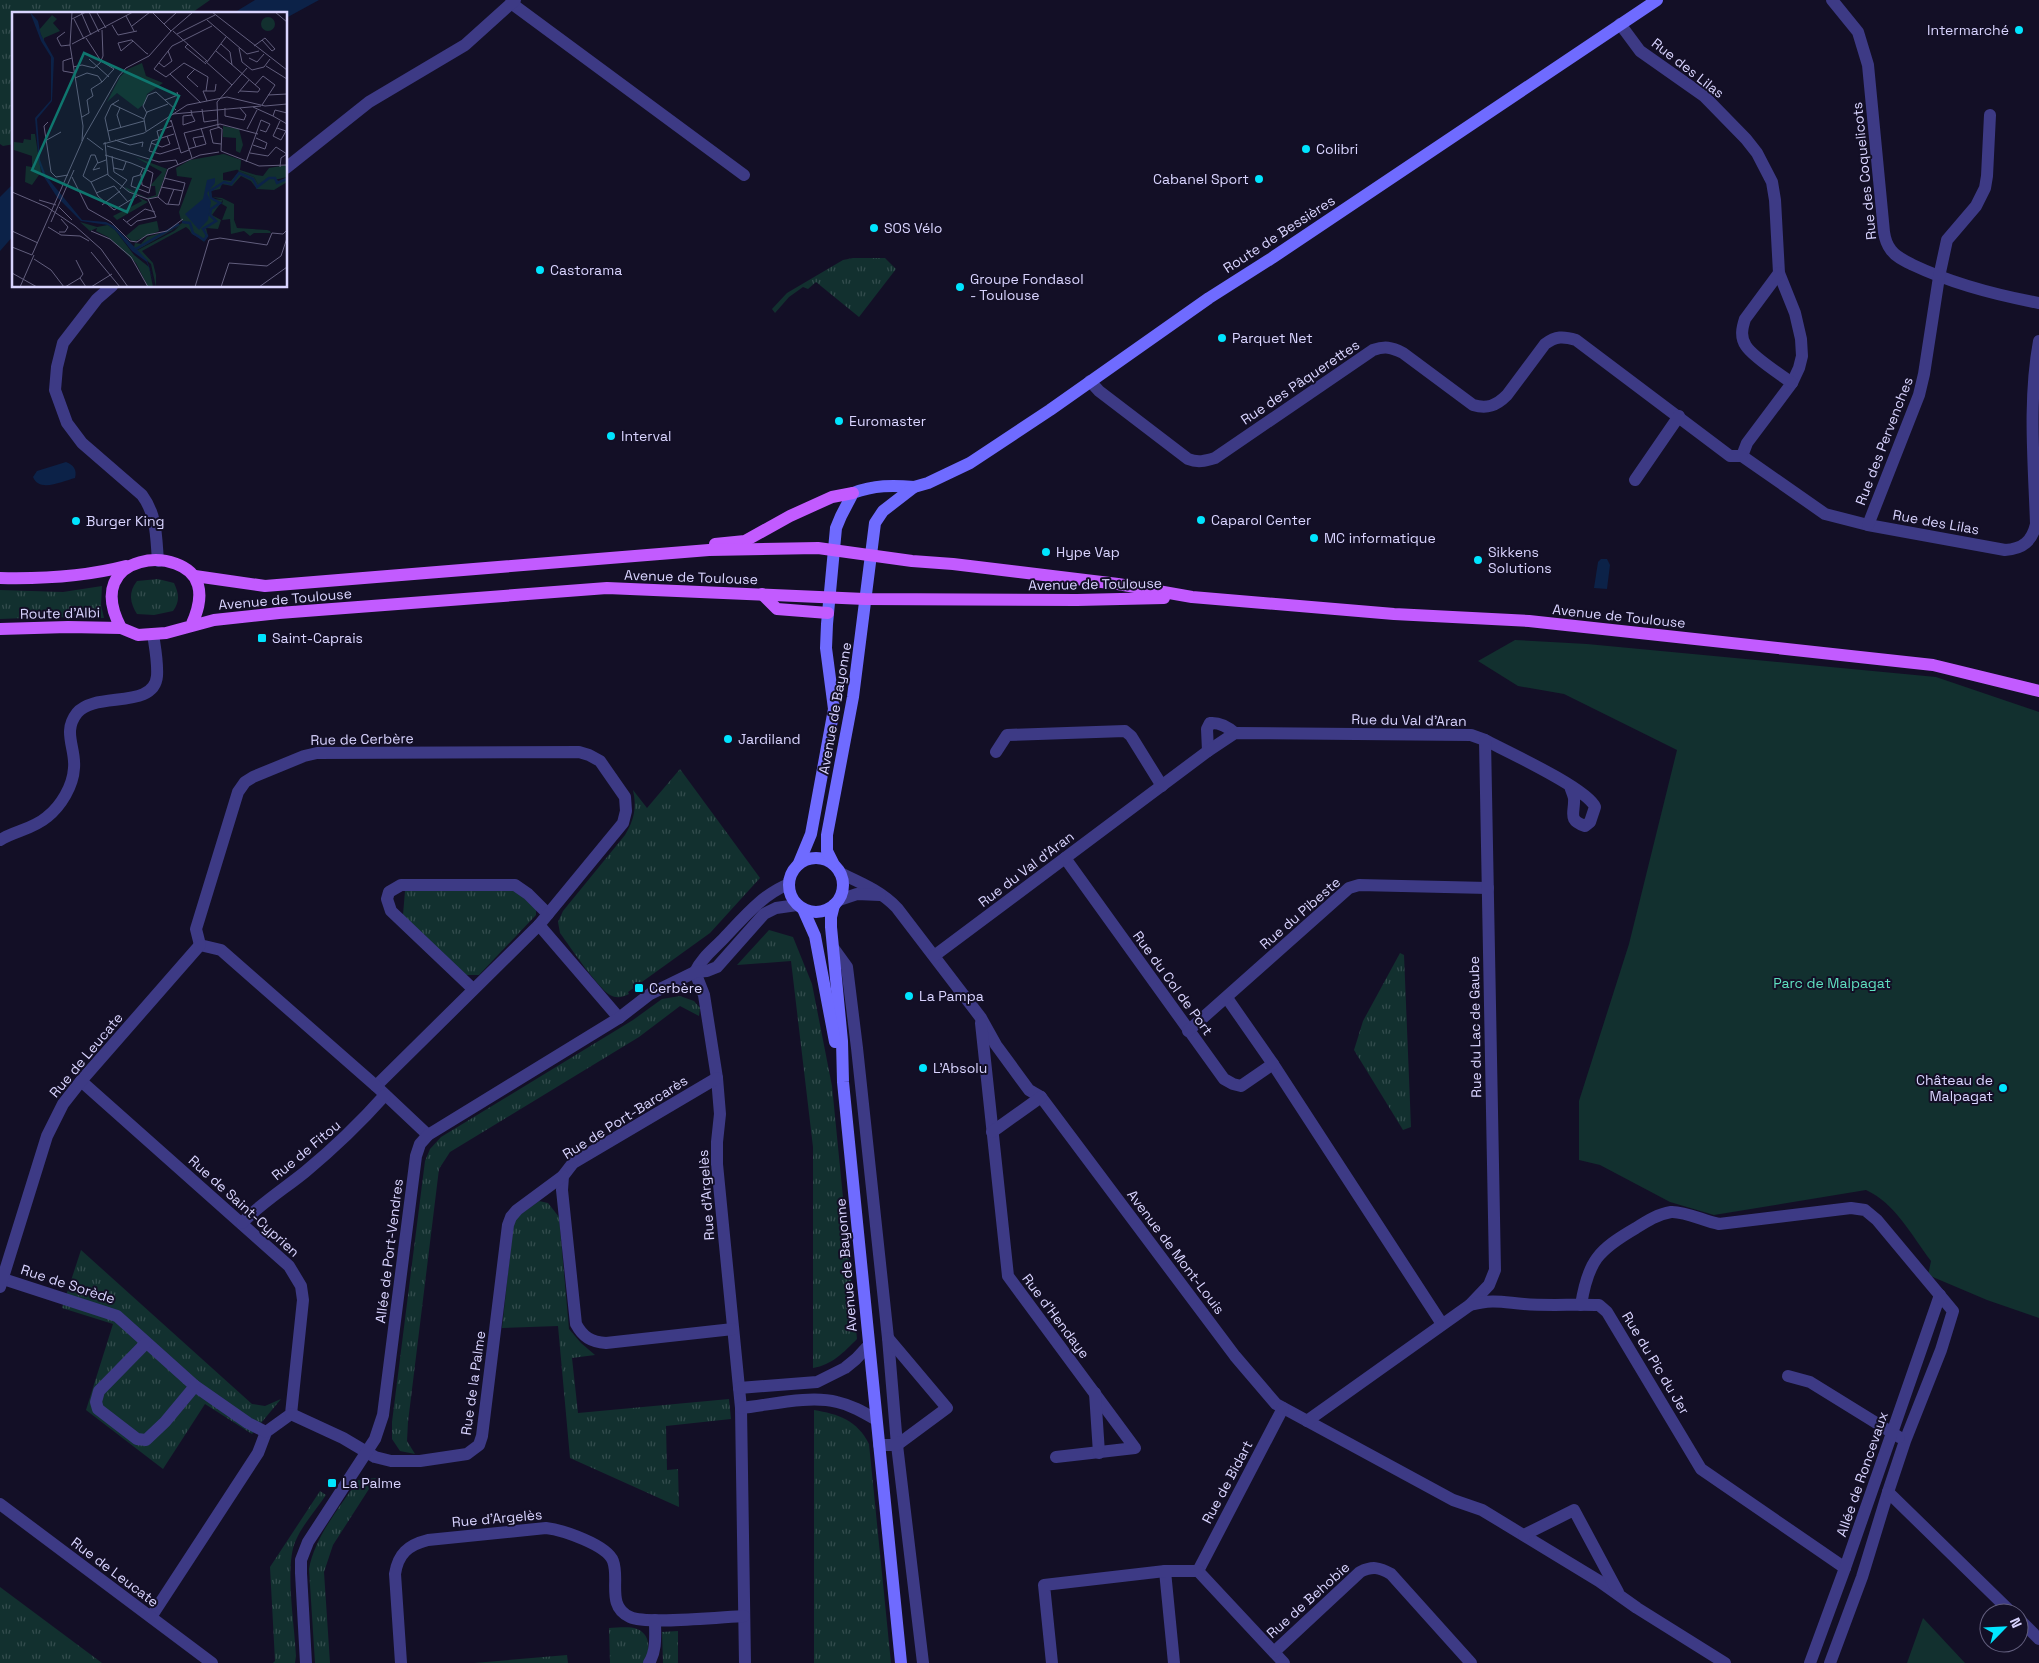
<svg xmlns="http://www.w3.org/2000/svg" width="2039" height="1663" viewBox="0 0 2039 1663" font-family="'Space Grotesk',sans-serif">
	<defs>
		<pattern id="grass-tufts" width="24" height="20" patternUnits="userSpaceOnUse" patternTransform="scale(1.25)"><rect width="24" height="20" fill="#12302f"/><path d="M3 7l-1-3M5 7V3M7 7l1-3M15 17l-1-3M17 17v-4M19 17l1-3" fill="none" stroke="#344d4e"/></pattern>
	</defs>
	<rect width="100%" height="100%" fill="#130f26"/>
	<g fill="url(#grass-tufts)">
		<polygon points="0,0 210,0 190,14 14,14 14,144 3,146 0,144"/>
		<polygon points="853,258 885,258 896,269 859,317 816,282 808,289 803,287 789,297 775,313 772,309 787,293 843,260"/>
		<path d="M158,579L174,583C179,594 180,601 173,611L154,615L137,614C130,603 128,592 137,581Z"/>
		<polygon points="102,586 101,605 104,618 50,617 0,619 0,590 63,592"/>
		<path d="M680,769L760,878L710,933L628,992L629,994C623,997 617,999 610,995C597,987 571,948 560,933L558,922L563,911L625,835C634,820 637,808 633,790L647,808Z"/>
		<polygon points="405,891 516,891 536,909 536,915 479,975 465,975 403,915"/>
		<path d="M769,930L793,937L812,984L832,1086L857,1339C844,1352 832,1365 813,1368V1147L791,961L737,965Z"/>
		<polygon points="1400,953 1404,955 1411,1127 1403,1130 1354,1050 1363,1021"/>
		<polygon points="680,996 694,1001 700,1008 699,1016 680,1006 639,1037 450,1152 439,1169 408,1422 407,1441 415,1454 400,1451 392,1439 392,1422 425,1161 430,1149 441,1137 633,1020 662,999"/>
		<polygon points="539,1201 548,1203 559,1217 569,1329 581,1343 595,1355 572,1358 578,1413 729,1399 731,1419 666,1426 667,1470 678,1469 679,1507 570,1458 558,1326 502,1328 513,1227 517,1217"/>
		<polygon points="81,1250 252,1404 265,1406 281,1399 252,1434 205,1404 163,1469 86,1410 113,1324 62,1308"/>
		<path d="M814,1410C838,1414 857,1420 869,1444L891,1663H814Z"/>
		<path d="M376,1478L333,1545L324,1572L330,1663H315L309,1569C315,1536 340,1507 358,1480Z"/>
		<path d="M320,1491L326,1495C316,1510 303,1524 296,1540C284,1564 295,1628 296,1656L295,1663H273L275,1661L270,1567Z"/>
		<polygon points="0,1587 102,1663 0,1663"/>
		<path d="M609,1628C617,1628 629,1626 637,1629C651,1634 651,1653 643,1663H610Z"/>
		<polygon points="678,1631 678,1663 663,1663 662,1632"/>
		<polygon points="567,1655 568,1663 474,1663"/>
	</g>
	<g fill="#12302f">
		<path d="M1515,640L1587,644L1936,677L2039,712V1318L1987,1300L1928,1275L1931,1261C1912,1236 1895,1203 1866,1190L1714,1215L1670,1202L1600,1165L1579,1160V1101L1629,944L1677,750L1564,694L1518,686L1478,661Z"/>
		<polygon points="1923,1618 1965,1663 1907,1663"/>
	</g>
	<g fill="#0c2248">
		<polygon points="255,0 319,0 286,18 286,14 232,14"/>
		<polygon points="14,183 14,235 0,251 0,197"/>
		<path d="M66,462C74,465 77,470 75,478C63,481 39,493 33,477L37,471Z"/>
		<polygon points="1601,559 1607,559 1610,565 1607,589 1594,588 1598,562"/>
	</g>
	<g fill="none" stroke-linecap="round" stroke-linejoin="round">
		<g stroke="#3d3a85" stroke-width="12">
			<path d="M1832,0L1858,32L1868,65L1884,232C1885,239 1887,245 1891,250C1896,257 1905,261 1913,265C1953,284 1996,295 2039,303"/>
			<polyline points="511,3 744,175"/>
			<path d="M1620,24L1640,51L1704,96L1746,139L1757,153L1772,182L1775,200L1779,273L1795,313L1801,339L1802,356L1799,368L1792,383L1747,443L1742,456L1825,514L1868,525L2005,550C2023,549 2032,541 2036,524C2034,463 2028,401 2039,341"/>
			<polyline points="286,168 369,102 465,45 515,0"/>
			<path d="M1779,273L1745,319C1742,328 1740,337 1746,346C1754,358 1780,374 1792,383"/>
			<path d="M112,286L97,299L63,343L57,367L55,390L67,423L82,443L142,495C157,515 156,537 158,561"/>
			<path d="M1090,381L1099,391L1188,459C1198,463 1205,461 1215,458L1373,350C1385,346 1391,347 1403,353L1473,405C1487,409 1496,406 1507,395L1545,344C1556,336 1563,336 1576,340L1730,456H1742"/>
			<polyline points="1635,480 1679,416"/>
			<polyline points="1868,525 1919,395 1924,374 1939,277 1947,240 1976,206 1985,188 1987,176 1990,115"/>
			<path d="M1208,751L1207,729L1210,723C1220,722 1228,727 1235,733"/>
			<polyline points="996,752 1007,735 1125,731 1131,736 1162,786"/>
			<path d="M0,840C15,831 33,829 47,817C61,806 73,786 74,768C76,748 62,732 77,713C95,691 154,710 157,676C158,662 155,648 153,634"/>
			<polyline points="1065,858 1224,1079 1233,1084 1241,1086 1273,1064 1442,1324"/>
			<path d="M840,873C861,883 881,891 897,908L981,1018L996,1045L1029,1090L1041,1097L1235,1356L1276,1404L1453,1500L1482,1510L1599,1581L1637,1608L1725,1663"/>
			<polyline points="839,900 857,894 880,895"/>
			<polyline points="834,949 847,967 857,1048 888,1338 897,1445 923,1663"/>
			<path d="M934,956L1208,751L1235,733L1471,735L1485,740C1506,751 1588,789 1595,807L1590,822L1585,826C1567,820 1575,813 1574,798C1573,794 1571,790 1570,786"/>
			<polyline points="695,972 704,995 717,1078 720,1114 717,1142 717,1164 741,1408 745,1663"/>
			<path d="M695,972C702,957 714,949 725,937C744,917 763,894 789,884"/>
			<polyline points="473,989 391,911 387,899 389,892 401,885 515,885 528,894 548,914"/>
			<polyline points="1227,998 1273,1064"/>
			<polyline points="981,1023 1008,1276 1135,1448 1056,1457"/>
			<polyline points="1188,1031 1349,888 1359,885 1488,888"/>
			<path d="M717,1078L573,1163L563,1176L562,1190L576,1324C583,1337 591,1342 606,1343L733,1329"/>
			<polyline points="81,1081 289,1266 301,1286 303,1300 291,1414 266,1432 258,1453 151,1617"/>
			<polyline points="376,1086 539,925"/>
			<polyline points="992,1132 1041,1097"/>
			<polyline points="428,1135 376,1086 221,950 200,945 196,929 238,792 245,782 253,777 304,756 317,753 579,752 589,755 600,761 625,797 626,811 623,823 539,925 619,1018"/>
			<path d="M242,1223C260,1204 284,1189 305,1172C334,1148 360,1123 385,1095"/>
			<polyline points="0,1278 117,1316 195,1386 248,1423 266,1432"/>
			<polyline points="0,1287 47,1136 63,1104 81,1081 200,945"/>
			<polyline points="1470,1305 1489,1285 1495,1270 1485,740"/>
			<path d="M1581,1305C1588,1261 1598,1250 1636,1228C1647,1221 1658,1214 1671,1212C1684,1211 1704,1221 1719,1224L1851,1208L1865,1210L1877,1220L1953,1311L1941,1350L1905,1441L1888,1492L1862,1577L1830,1663"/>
			<polyline points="146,1343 99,1391 96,1402 98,1409 137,1439 146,1440 165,1422 195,1386"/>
			<polyline points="1788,1376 1810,1382 1899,1437"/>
			<polyline points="739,1388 817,1382 845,1368 856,1359 868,1346"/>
			<polyline points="1095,1393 1099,1453"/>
			<path d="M741,1408C770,1405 809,1395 837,1402C851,1405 863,1412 875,1419"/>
			<polyline points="291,1414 343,1438 375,1457 391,1461 420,1461 467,1454 479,1445 482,1436 508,1225 511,1217 517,1210 563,1176"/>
			<path d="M1307,1421L1470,1305C1493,1299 1501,1302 1524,1304C1549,1306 1574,1304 1599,1305L1607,1312L1701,1469L1845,1568"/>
			<polyline points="879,1445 897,1445 947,1408 888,1338"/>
			<polyline points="1888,1492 2012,1613"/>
			<polyline points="0,1504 212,1663"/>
			<polyline points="1524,1535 1574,1510 1618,1592"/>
			<polyline points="1165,1571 1174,1663"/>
			<polyline points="1198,1571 1283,1408"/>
			<polyline points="1198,1571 1284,1663"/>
			<polyline points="2019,1619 2039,1639"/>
			<path d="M1274,1652L1360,1572C1372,1566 1379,1567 1391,1574L1471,1663"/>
			<polyline points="306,1663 301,1573 301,1560 308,1542 375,1439 383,1415 416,1156 420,1144 428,1135 619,1018 650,994 695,972 707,971 717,967 764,914 776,908 797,905"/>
			<path d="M401,1663L395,1574C398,1554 408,1545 428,1540L546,1528C563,1530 607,1545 613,1561C620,1580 606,1606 630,1617C647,1625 722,1617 744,1616"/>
			<path d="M649,1663C657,1650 655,1635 655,1620"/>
			<polyline points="1052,1663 1044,1585 1165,1571 1198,1571"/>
			<polyline points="1810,1663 1845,1568 1940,1295"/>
		</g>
		<g stroke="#6f6bff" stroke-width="12">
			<circle cx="816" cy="885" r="27"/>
			<path d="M799,863L811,834L834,709L826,648L827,624L836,528L841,516L853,493C874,485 893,485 914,487"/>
			<polyline points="833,863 827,851 827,835 853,697 875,523 883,511 914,487 928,483 970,463 1050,410 1209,298 1272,258 1657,0"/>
			<polyline points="834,905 831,917 831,927 842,1041 843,1082 901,1663"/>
			<polyline points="803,909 815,936 835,1042"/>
		</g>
		<g stroke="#c25bff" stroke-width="12">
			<polyline points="715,544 745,541 790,516 832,497 853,493"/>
			<polyline points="195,576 265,586 709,550 818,548 912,561 953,564 1118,584 1192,597 1394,614 1529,621 1933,665 2039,691"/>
			<path d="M0,578C43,579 84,577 126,566"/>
			<polyline points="762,594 777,609 828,613"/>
			<path d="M191,626C197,613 202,599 198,585C187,544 80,551 121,628L138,635L166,633L214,620L279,613L607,588L865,599L1077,600L1164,598"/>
			<polyline points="0,629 68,627 121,628"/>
		</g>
	</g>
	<g fill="#00e5ff" stroke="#130f26" stroke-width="2">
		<circle cx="2019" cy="30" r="5"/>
		<circle cx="1306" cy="149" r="5"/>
		<circle cx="1259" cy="179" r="5"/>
		<circle cx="874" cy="228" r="5"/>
		<circle cx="540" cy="270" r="5"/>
		<circle cx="960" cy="287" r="5"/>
		<circle cx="1222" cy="338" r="5"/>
		<circle cx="839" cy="421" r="5"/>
		<circle cx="611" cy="436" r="5"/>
		<circle cx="1201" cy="520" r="5"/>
		<circle cx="76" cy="521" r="5"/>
		<circle cx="1314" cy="538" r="5"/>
		<circle cx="1046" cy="552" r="5"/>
		<circle cx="1478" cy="560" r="5"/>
		<rect x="257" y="633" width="10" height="10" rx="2.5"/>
		<circle cx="728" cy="739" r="5"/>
		<rect x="634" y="983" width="10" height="10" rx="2.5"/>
		<circle cx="909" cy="996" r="5"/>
		<circle cx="923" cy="1068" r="5"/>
		<circle cx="2003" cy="1088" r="5"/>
		<rect x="327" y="1478" width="10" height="10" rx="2.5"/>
	</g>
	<g text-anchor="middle" stroke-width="4" stroke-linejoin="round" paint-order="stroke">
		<g font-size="14" fill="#d9d4ff" stroke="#130f26" text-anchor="start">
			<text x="2009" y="35" text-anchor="end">Intermarché</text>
			<text x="1316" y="154">Colibri</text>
			<text x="1249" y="184" text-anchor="end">Cabanel Sport</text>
			<text x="884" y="233">SOS Vélo</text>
			<text x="550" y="275">Castorama</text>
			<text x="970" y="284">Groupe Fondasol<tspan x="970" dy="16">- Toulouse</tspan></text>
			<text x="1232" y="343">Parquet Net</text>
			<text x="849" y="426">Euromaster</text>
			<text x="621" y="441">Interval</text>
			<text x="1211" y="525">Caparol Center</text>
			<text x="86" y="526">Burger King</text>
			<text x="1324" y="543">MC informatique</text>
			<text x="1056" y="557">Hype Vap</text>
			<text x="1488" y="557">Sikkens<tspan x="1488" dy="16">Solutions</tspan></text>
			<text x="272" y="643">Saint-Caprais</text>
			<text x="738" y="744">Jardiland</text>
			<text x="649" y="993">Cerbère</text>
			<text x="919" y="1001">La Pampa</text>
			<text x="933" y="1073">L'Absolu</text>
			<text x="1993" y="1085" text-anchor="end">Château de<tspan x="1993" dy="16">Malpagat</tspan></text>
			<text x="342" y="1488">La Palme</text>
		</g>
		<g font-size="14" fill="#d9d4ff" stroke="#130f26">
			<text transform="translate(1688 68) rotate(38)" y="5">Rue des Lilas</text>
			<text transform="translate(1864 171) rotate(-96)" y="5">Rue des Coquelicots</text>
			<text transform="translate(1279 234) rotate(-33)" y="5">Route de Bessières</text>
			<text transform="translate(1300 382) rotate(-34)" y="5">Rue des Pâquerettes</text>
			<text transform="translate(1884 441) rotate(-69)" y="5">Rue des Pervenches</text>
			<text transform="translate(1936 522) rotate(10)" y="5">Rue des Lilas</text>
			<text transform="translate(691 577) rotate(2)" y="5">Avenue de Toulouse</text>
			<text transform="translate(1095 584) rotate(-1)" y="5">Avenue de Toulouse</text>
			<text transform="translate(285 599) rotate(-5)" y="5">Avenue de Toulouse</text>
			<text transform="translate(60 613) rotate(-1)" y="5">Route d'Albi</text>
			<text transform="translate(1619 616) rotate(6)" y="5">Avenue de Toulouse</text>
			<text transform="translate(835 708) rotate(-80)" y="5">Avenue de Bayonne</text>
			<text transform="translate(1409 720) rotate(1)" y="5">Rue du Val d'Aran</text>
			<text transform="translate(362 739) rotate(-1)" y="5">Rue de Cerbère</text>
			<text transform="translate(1026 869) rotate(-37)" y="5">Rue du Val d'Aran</text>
			<text transform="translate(1300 913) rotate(-41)" y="5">Rue du Pibeste</text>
			<text transform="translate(1173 983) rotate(54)" y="5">Rue du Col de Port</text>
			<text transform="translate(1475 1027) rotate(-91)" y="5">Rue du Lac de Gaube</text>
			<text transform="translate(86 1055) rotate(-50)" y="5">Rue de Leucate</text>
			<text transform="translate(625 1117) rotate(-32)" y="5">Rue de Port-Barcarès</text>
			<text transform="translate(306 1150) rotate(-40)" y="5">Rue de Fitou</text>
			<text transform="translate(706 1195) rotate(-94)" y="5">Rue d'Argelès</text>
			<text transform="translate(244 1206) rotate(42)" y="5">Rue de Saint-Cyprien</text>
			<text transform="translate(389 1251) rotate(-83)" y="5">Allée de Port-Vendres</text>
			<text transform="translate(1176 1252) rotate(53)" y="5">Avenue de Mont-Louis</text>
			<text transform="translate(846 1265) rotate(-95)" y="5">Avenue de Bayonne</text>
			<text transform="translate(68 1284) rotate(18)" y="5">Rue de Sorède</text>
			<text transform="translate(1056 1316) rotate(53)" y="5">Rue d'Hendaye</text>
			<text transform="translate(1656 1363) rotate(59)" y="5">Rue du Pic du Jer</text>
			<text transform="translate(473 1383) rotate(-82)" y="5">Rue de la Palme</text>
			<text transform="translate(1862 1474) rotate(-71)" y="5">Allée de Roncevaux</text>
			<text transform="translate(1227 1482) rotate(-62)" y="5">Rue de Bidart</text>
			<text transform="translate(497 1518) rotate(-5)" y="5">Rue d'Argelès</text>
			<text transform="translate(115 1572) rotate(37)" y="5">Rue de Leucate</text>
			<text transform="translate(1308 1600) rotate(-42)" y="5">Rue de Behobie</text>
		</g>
		<g font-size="14" fill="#5fe0c0" stroke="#130f26">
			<text x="1832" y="988">Parc de Malpagat</text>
		</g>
	</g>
	<g transform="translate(12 12)">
		<rect width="275" height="275" fill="#130f26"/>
		<path d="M40,3L45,7L41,11L48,19L32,26V30L27,18ZM19,122H23L29,160L20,173L13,170L14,154L20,155V144L2,138V130L11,131L12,127L19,128ZM209,142L229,148L228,158L244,163L251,164L257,156L275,153V165L246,172L242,165L227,159ZM123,145L155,157L146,184L137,187L116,179L113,175L135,186L144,183L143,174H138L150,160ZM126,185L136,190L105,208L101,204L130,189ZM200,185L210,186L222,192V219H219L218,207L210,208L215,195L210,192L211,188ZM145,209L147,219L121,230L114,224L127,213ZM68,210L85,215L96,213L103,218L122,243L137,255L141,275H136L124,251L96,225L84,219L85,216L78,219ZM171,211L176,212L193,231L174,215L130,239L141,251L144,263V275L139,252L124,239L162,219Z" fill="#12302f"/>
		<path d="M227,159L242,165L246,172L257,165L267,169L275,165V170L262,178L245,177L239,169L229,164L220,174L210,172L208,177L199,179L200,187L211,188L200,203L209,208L206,217L194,216L196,224L193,229L180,222L173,211L125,238L130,244L111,226L122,235L123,231L129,232L135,225L162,217L200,188L197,179L211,168L219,169ZM221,205L225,216L255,218L258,219L259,221H242L238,224L232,219L219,222L218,210L219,219H222Z" fill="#12302f"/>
		<path d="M249 12a7 7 0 1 1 14 0a7 7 0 1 1-14 0ZM130,51L134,64L151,71L135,82L133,91L126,97L105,81L95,90L108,65L116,57ZM211,114L227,117L231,133L228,141L224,139V126L211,125ZM212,142L229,148L228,157L211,161V170L197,179L199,186L207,191L199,197L198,205L204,209L192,215L194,226L191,228L179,213L169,208L167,200L180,166L165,164L164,156L178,148Z" fill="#12302f"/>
		<path d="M18,0L26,9L29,23L42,46L40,89L25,107L28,148L34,164L70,208L94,210L102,214L135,248L143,275L135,250L120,239L103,218L96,213L69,209L45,185L32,165L27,151L23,106L39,88V45L29,29ZM203,166V171L195,181L199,190L196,208L187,218L173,202L191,187L195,168Z" fill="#0c2248"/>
		<path fill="none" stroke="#0c2248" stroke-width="2.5" d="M170,210L178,211L181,221L192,228L195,224L191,217L204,209L198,203L199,197L208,191L199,186L198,179L212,170L219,172L227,161L241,167L245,175L257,166H263L265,171L275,167M122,238L167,212"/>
		<path fill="none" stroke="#625e7d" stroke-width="1" d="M60,0L58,33L71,114L70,129M69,0L79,23M77,0L87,20M140,0L159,19M200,0L275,58M263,0L275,10M85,1L94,16M114,4L122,19M60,7L74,0M62,7L72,27M195,8L235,42L247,39M152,12L165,0M100,13L106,23L125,19M120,14L138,0M161,19L195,49M53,20L45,26L49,34L58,33M165,22L203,3M121,29L109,39L106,31L119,28H120L134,41L136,42M60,32L121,0M176,32L173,35L194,52M209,32L218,40L220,53M242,34L253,26L263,37L260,39L250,28M227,36L230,50L240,58L252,55L258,47M204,39L248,77L246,80L228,79M60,46L51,49V59L62,61M237,46L245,50L252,42M77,47L97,65M193,49L220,73M195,50L214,25M147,51L152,55L160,49L156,39M254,54L275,67M61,55L70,53L82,56L88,51L91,44L90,18M183,57L175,65L186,75M158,62L189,91M63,66L75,61L86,64L90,70L102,57L89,49L74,26M243,73L251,64L263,73L250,93M194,79L196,65L172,51L154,65L142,57L160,34L200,14M226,81L237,68M256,83L275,82M153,88L166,83L165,80M195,89L191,79H203L204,72M100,92L132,107M241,95L261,104M108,96L105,103L109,116M213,96V104L232,108L234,103L228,96M190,97L192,110L205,108M179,98L180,103L171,104V113L183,109L180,103M135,101L131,94L136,83L144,80L164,98M275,101L263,98L261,104L275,112M0,102V179M161,102L249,94M70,105L77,101L75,88L81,84L79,77L90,70M36,110L32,114L39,160L44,165L56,163M158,110L159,108L169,141L177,138M208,115L198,118L201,131L209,132M265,116L274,119L269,128L261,124L268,109M210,117L206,115L205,90L235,56M235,117L245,98M96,119L132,109M134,119L132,107L135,100L156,92M75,126L91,138M147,127L145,119L160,114M103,128L118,133L131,130L130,135M33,129L49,120M98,129L93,106L99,93L107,88M140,129L137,139L148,142L167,136M140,129L162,122M93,130L96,163L117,180L136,187L146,185L156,157L188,143L207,140M139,131L150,135L158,132L155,124M91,132L132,121L175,93L215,85L253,94L275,92M241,133L253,137L255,131L244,126M95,134L147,150L164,148L166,153M184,135L181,126L192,124M176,137L194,132L189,116M209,139L247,154L275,153M209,139L210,117M238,141L256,144L264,135L275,142M93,143L119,151L131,156L141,161L137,181L119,174L121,165L128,163L131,156M100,144L102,160L115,168L108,177M180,146L172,121L208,112L246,122M94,148L86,151L83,143H79L71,164L79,170L96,162M86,150L81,158L88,156M234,150L249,108L258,112L254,120L248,118M268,155L269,146L275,142M102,156L111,158L114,150M129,162L130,173L137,176M60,165L76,197L99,210L118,229L125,230L135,223L155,219L171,207M79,170L86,184L102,198L125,184M149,175L171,179M0,180L35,195L63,214L89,237L116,275M84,181L102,174L116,190M146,185L154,192L167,193L173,171L152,166M27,188L44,193M156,192L162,177M90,193L108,179M47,195L60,208M111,207L119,214L125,209L144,205L136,187M39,210L62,158M115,210L133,197L143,200M36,215L49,223L68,224L77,229M0,219L26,231M79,219L98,227L119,245L136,275M47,220H53L56,215L49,207M0,235L20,243M79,240L108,275M20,243L72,125L107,64L114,56L137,44L159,19L181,0M22,247L39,258L52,275M64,248L71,262L68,266M0,261L25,275M8,275L22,243M53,275L68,266L74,275M79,275L100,262M183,275L197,228L208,226L255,233L260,221L271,222L275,218M209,275L217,251L255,254L269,244L275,226M247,275L275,255"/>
		<path fill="#0f766e" fill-opacity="0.15" stroke="#0f766e" stroke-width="2.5" d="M72,41L167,84L115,200L20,158Z"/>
		<rect width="275" height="275" fill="none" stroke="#d9d4ff" stroke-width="2.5"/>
	</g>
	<g transform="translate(2004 1628) rotate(66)"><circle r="24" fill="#130f26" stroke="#625e7d"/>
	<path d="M0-4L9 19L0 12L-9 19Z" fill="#00e5ff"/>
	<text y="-8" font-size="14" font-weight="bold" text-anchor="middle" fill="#d9d4ff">N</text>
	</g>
</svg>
